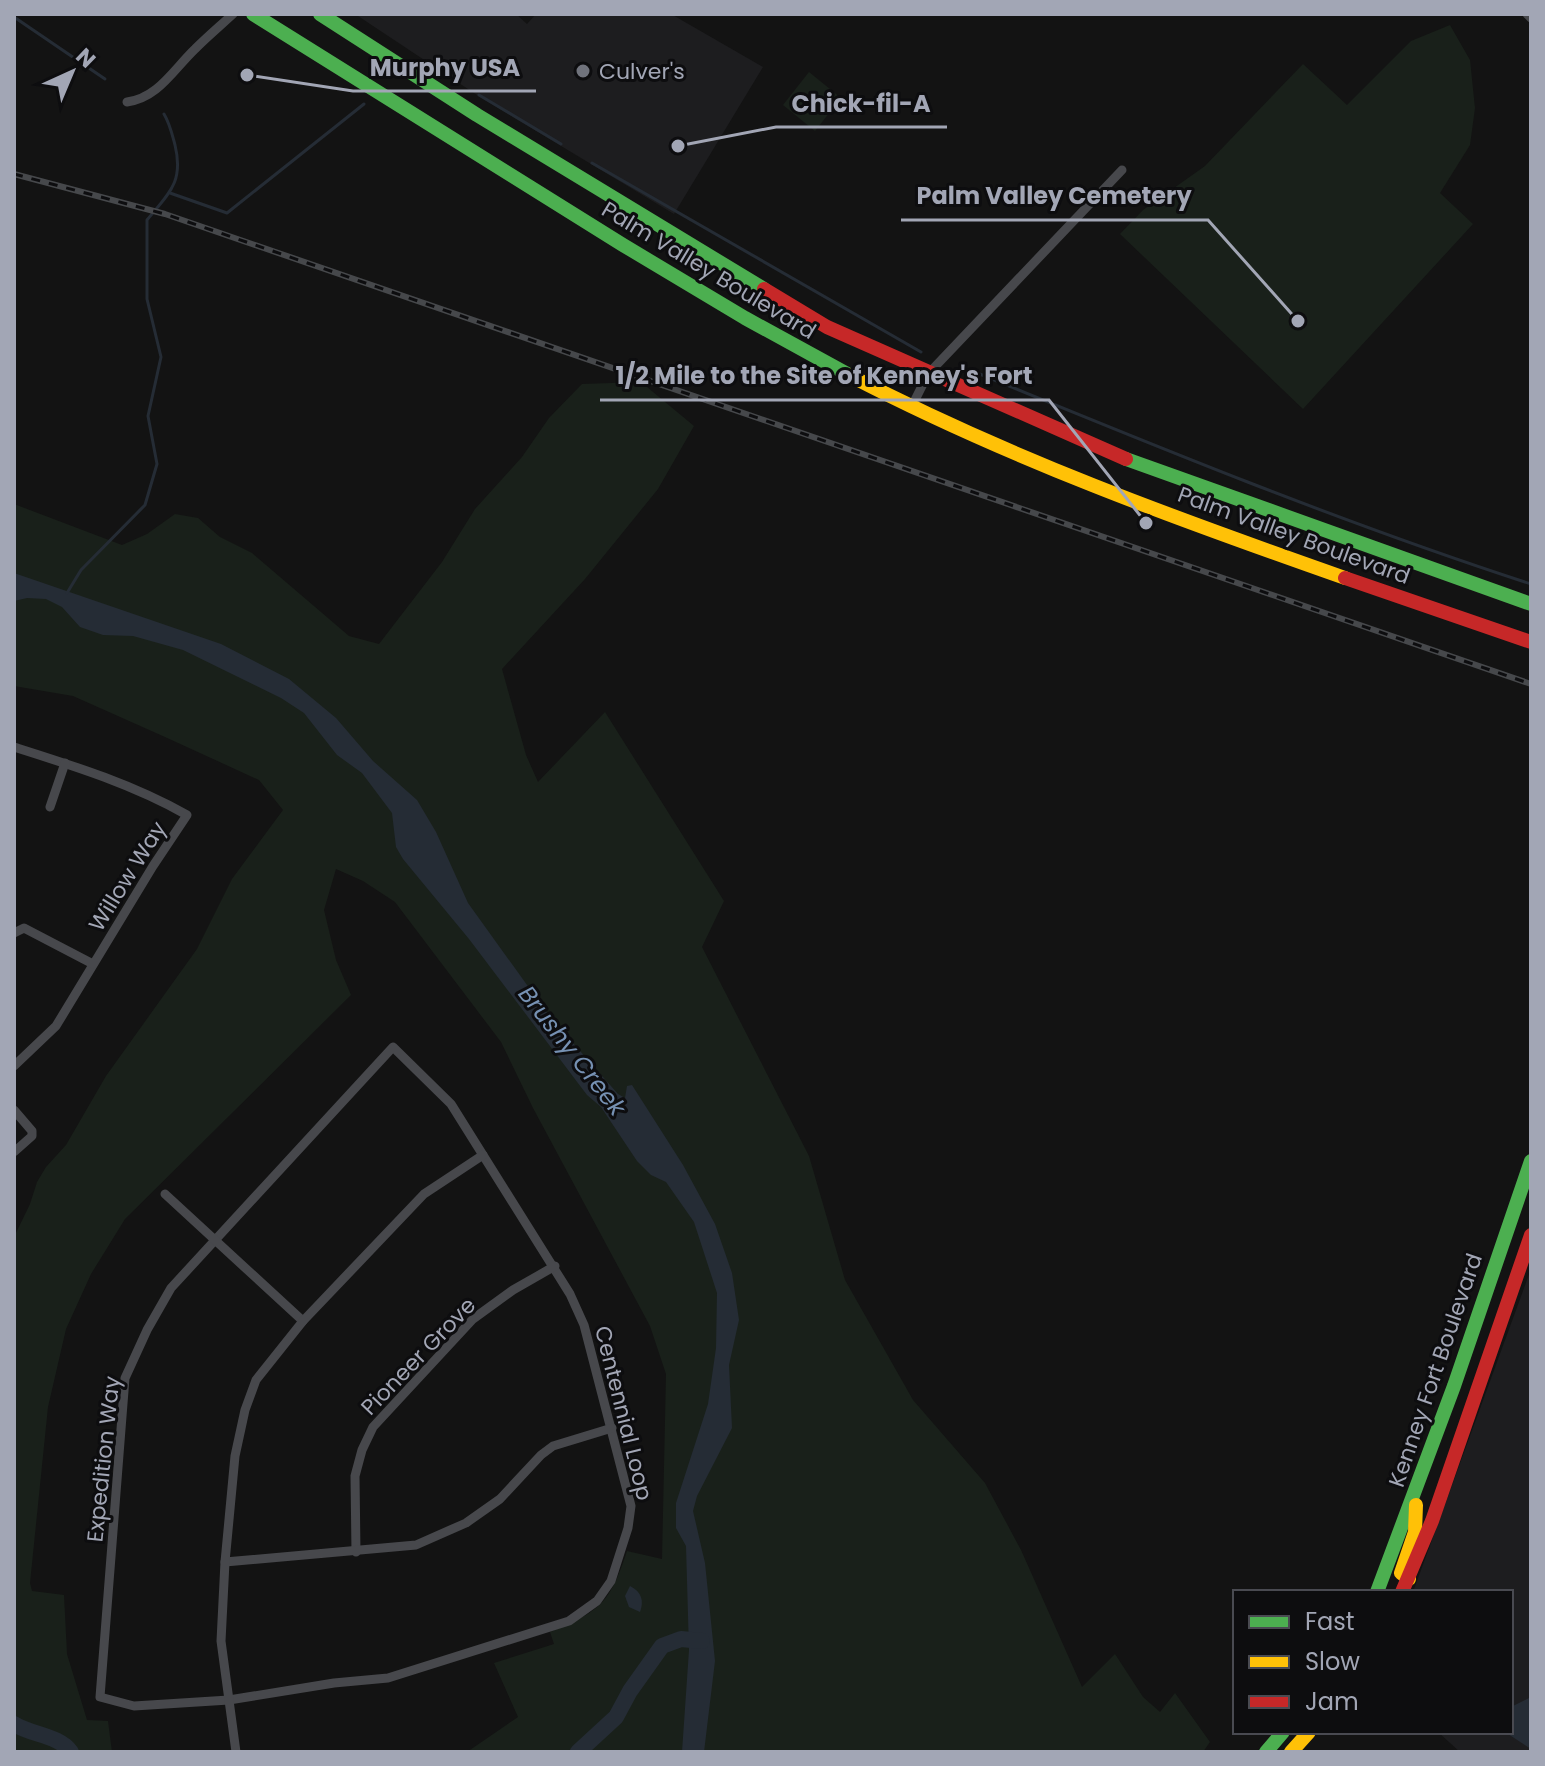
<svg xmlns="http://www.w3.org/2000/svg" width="1545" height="1766" viewBox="0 0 1545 1766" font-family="Poppins,sans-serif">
	<rect width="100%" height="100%" fill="#131313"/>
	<g fill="#1d1d1f">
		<polygon points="355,14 516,14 527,24 536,14 671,14 763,67 674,214 480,97"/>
		<polygon points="1531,1269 1531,1752 1460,1752 1438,1732 1511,1732 1511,1592 1413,1592"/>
	</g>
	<g fill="#19201a">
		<polygon points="1450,25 1470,60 1475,108 1470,145 1440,193 1473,224 1303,409 1120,234 1143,210 1205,166 1303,64 1347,105 1411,41"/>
		<polygon points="809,72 841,98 815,131 783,105"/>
		<path d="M641,382L694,426L658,489L585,579L502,669L526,755L538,782L605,712L724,901L702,947L809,1156L845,1280L913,1400L985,1483L1021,1550L1082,1687L1115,1654L1143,1697L1160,1712L1175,1693L1210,1742L1203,1752H467L518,1717L494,1663L554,1644L550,1632C601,1611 610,1603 627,1551L662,1559L666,1374L650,1326L533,1108L501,1042L395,902L363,881L336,869L324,910L336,960L351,995L125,1219L91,1274L66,1329L48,1407L30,1583L32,1591L64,1595L67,1654L87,1720L108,1721L112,1752H14V1237L30,1204L37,1182L46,1167L66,1145L106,1076L197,949L232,879L283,810L259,780L165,737L73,696L14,686V504L122,545L147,534L175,514L198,518L220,537L252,553L349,636L379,644L442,562L475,509L522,457L549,418L582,384Z"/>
	</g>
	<g fill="#252c35">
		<polygon points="14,573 221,644 289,679 336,718 373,761 417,800 436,832 468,903 550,1017 618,1094 625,1098 627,1086 632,1085 683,1165 715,1224 732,1273 739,1320 729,1365 732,1428 697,1496 693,1511 705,1563 715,1661 704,1752 682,1752 689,1650 686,1546 676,1528 676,1503 708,1404 716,1348 717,1293 694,1222 666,1182 651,1175 637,1161 601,1107 587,1095 469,939 403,859 396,847 392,813 362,773 337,755 304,713 281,698 183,650 133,636 103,635 80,627 62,607 46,599 27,598 14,601"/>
		<path d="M630,1586C642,1592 644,1601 640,1612L629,1607L625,1596Z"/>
		<polygon points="1531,1697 1531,1749 1505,1732 1511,1732 1511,1707"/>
	</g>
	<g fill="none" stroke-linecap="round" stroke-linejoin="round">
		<g stroke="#252c35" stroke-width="3">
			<polyline points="14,17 105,79"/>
			<polyline points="479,95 561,144"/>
			<polyline points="592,163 921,352"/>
			<polyline points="170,193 227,213 364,104"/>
			<path d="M970,370C1155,446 1340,522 1531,584"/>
			<path d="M67,593L81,570L145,505L157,464L148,416L161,357L147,299V220C169,193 184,182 175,145C172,134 170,124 164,114"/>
		</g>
		<g stroke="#252c35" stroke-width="16">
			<path d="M14,1724C31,1735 59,1735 71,1752"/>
			<polyline points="578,1752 616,1717 630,1691 662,1646 681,1639 702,1641"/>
		</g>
		<g stroke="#47484c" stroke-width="9">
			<polyline points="1527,14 1531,18"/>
			<path d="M127,102C158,98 173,70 195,49C207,37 220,26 233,14"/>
			<polyline points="912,406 928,374 1122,170"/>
			<path d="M14,747C74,766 132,784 187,815L153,866L56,1026L14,1066"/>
			<polyline points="50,807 65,763"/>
			<polyline points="14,933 24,928 93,964"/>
			<polygon points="393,1047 451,1104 570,1294 584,1325 631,1506 628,1528 611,1581 597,1601 569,1621 388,1678 334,1683 229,1700 134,1706 100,1697 125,1378 147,1330 171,1288"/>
			<polyline points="14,1110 32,1131 32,1136 14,1152"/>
			<polyline points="165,1194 303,1321"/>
			<polyline points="356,1552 355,1476 362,1450 373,1427 473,1319 513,1290 555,1266"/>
			<polyline points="225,1562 416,1545 466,1523 500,1499 541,1455 553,1446 612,1428"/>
			<polyline points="236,1752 221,1641 225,1562 235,1456 245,1410 256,1380 303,1321 424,1194 483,1155"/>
		</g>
		<g stroke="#4caf50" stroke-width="14">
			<polyline points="253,14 623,245 745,318 849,375"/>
			<polyline points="320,14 477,115 764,289"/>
			<polyline points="1126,459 1531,604"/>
			<polyline points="1377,1592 1454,1386 1531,1161"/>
			<polyline points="1266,1752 1283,1732"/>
		</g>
		<g stroke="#ffc107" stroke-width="14">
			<path d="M849,375C1008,458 1177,519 1345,578"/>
			<polyline points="1409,1579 1401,1573 1415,1532 1416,1505"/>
			<polyline points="1291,1752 1309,1732"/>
		</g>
		<g stroke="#c62828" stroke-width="14">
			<polyline points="764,289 827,327 1126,459"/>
			<polyline points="1345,578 1531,642"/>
			<polyline points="1402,1592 1432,1521 1531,1235"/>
		</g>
		<defs>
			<polyline id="rail" points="14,174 165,214 1531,684"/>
		</defs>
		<use href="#rail" stroke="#46484b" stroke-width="6"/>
		<use href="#rail" stroke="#0d0d0f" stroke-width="3" stroke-dasharray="9" stroke-linecap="butt"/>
	</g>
	<circle fill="#70737c" stroke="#0d0d0f" stroke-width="3" cx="583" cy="71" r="8"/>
	<g text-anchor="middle" stroke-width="6" stroke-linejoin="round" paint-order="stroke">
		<g font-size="22" fill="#a2a6b5" stroke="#0d0d0f" text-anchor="start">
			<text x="599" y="79">Culver's</text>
		</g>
		<g font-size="22" fill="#a2a6b5" stroke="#0d0d0f">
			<text transform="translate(709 270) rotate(31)" y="8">Palm Valley Boulevard</text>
			<text transform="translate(1294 535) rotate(20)" y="8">Palm Valley Boulevard</text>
			<text transform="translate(127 876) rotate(-58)" y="8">Willow Way</text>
			<text transform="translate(418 1356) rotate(-46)" y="8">Pioneer Grove</text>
			<text transform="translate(1435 1370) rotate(-71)" y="8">Kenney Fort Boulevard</text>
			<text transform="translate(624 1413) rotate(76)" y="8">Centennial Loop</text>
			<text transform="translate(103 1459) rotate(-84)" y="8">Expedition Way</text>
		</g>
		<g font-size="24" font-style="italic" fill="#7691b3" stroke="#0d0d0f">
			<text transform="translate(572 1051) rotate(52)" y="8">Brushy Creek</text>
		</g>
	</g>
	<path fill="none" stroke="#a2a6b5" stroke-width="3" d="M247 75L353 91H536M678 146L776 127H947M1298 321L1208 220H901M1146 523L1049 400H600"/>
	<g fill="#a2a6b5" stroke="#0d0d0f" stroke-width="3">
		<circle cx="247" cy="75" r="8"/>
		<circle cx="678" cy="146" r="8"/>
		<circle cx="1298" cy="321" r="8"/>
		<circle cx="1146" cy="523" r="8"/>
	</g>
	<g font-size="24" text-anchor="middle" font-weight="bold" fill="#a2a6b5" stroke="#0d0d0f" stroke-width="6" stroke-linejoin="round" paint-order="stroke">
		<text x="445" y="76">Murphy USA</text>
		<text x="861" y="112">Chick-fil-A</text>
		<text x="1054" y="204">Palm Valley Cemetery</text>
		<text x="824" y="384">1/2 Mile to the Site of Kenney's Fort</text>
	</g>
	<rect width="1545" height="1766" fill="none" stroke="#a2a6b5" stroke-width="32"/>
	<rect x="1233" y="1590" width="280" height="144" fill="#0d0d0f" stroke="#494a51" stroke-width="2"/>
	<rect x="1249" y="1616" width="40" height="12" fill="#4caf50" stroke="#494a51" stroke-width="2"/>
	<text x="1305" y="1630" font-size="24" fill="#a2a6b5">Fast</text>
	<rect x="1249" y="1656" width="40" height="12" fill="#ffc107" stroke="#494a51" stroke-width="2"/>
	<text x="1305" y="1670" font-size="24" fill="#a2a6b5">Slow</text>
	<rect x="1249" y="1696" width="40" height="12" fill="#c62828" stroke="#494a51" stroke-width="2"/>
	<text x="1305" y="1710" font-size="24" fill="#a2a6b5">Jam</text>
	<g transform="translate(72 72) rotate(44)" stroke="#0d0d0f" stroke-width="6" paint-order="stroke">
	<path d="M0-6L14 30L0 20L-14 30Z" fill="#a2a6b5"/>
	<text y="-12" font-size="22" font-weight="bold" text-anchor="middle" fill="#a2a6b5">N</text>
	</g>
</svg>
